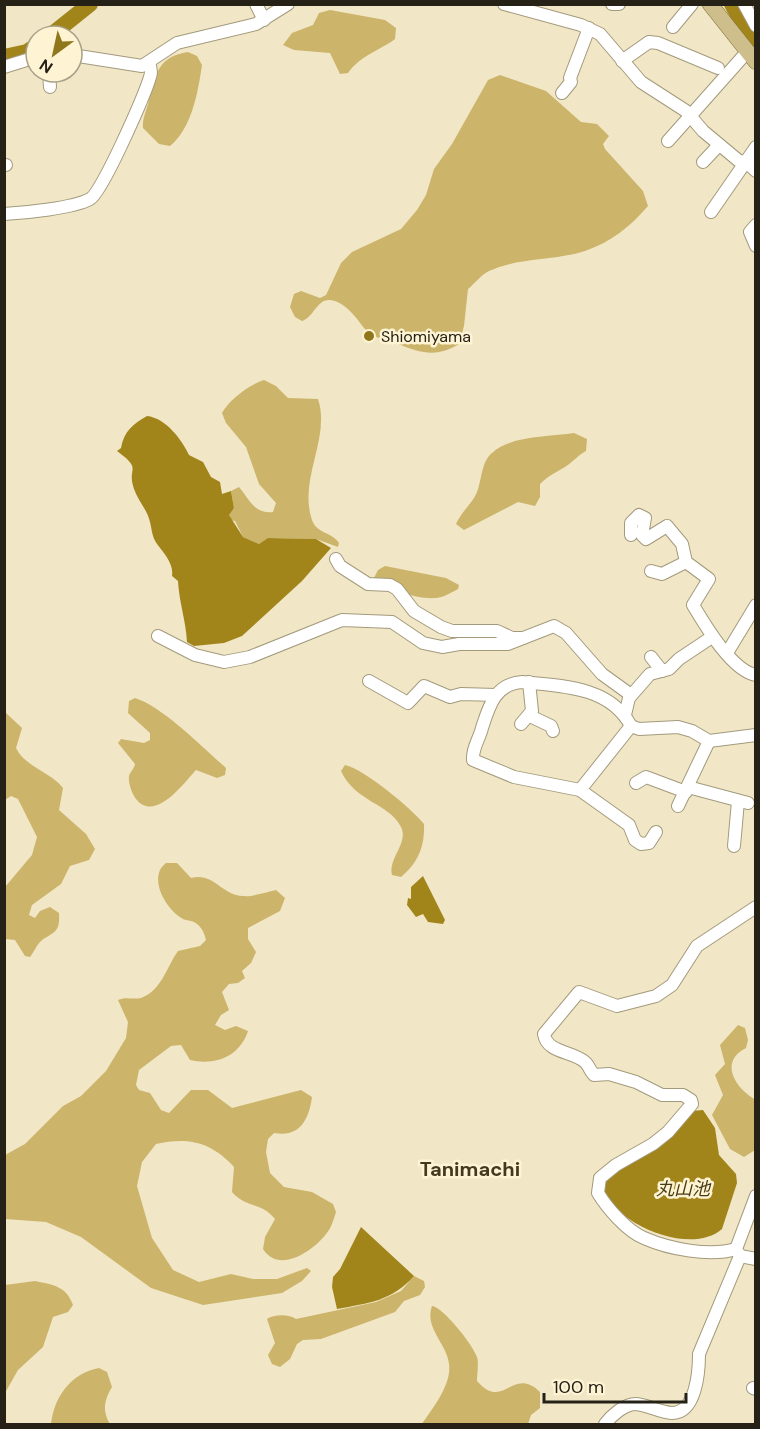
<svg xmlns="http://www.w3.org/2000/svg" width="760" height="1429" viewBox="0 0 760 1429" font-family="'DM Sans','Noto Sans JP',sans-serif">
	<rect width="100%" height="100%" fill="#f1e7c7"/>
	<g fill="#ccb46a">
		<path d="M330,10L385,20L396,28L395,39C379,51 361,55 348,73L340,74L330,53L294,50L283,45L292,33L313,25L319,13Z"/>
		<path d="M188,52L197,56L202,65C198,92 192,128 170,146L159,144L143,128C142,119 147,109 149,100C155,74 159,56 188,52Z"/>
		<path d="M500,75L546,91L581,122L597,124L609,136L603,144L605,149L643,191L648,206C630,227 611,242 585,251C554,261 519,257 489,271C482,274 475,283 468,289L464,326L459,344C436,358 421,353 398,344C386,339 374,339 365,329C356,318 346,302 330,300C317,299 314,317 302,321L295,317L290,307L294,294L301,291L320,298L326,295L341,263L352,252L401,229L417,210L426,195L434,169L452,144L488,80Z"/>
		<path d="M264,380L276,386L288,398L318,399C331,438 298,479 312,520C317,534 332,532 339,543L338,547L316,539L269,538L259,544L243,537L235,521L230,520L229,514L234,508L231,491L239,487C250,500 254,514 273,512L276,503L259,484L246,447L226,423L222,413C229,400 250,384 264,380Z"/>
		<path d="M574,433L587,439L586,451C578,455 573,462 565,467C555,473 549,475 540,484V497L535,506L518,502L464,530L456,524C461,512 472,504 477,492C482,480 481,462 492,453C511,435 550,437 574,433Z"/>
		<path d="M385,566L446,578L459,585L458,589C452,592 446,596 441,597C425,602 386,590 374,578L378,570Z"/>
		<path d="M135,698C163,707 202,747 226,768L225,775L217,778L196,770C184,783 155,823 136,799C132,794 128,783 129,776C130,772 134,769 135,764L118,743L121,739L144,743L150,740V733L128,713L129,701Z"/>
		<path d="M5,712L22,728L16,748C25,767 51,772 63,788L59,810L86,834L95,849L89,860L70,866L61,884L32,905L29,915L35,918L40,911L50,907L59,913C60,931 56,931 42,940C37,944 34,952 30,957L25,956L15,940L5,939V887L32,855L37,837L18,799L11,796L5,800Z"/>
		<path d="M345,765C364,769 411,808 424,824C425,846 418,863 401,877L392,875C388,858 409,843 401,827C390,804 354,801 341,771Z"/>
		<path d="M166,863H177L191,878C214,872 221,895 243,896C253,897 266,892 276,890L285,898L280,911L248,928V939L256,952L251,963L242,971L245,978L238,983L229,984L222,992L229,1010L221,1015L215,1025L225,1030L236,1026L248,1031C240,1056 216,1066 190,1060L181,1045L171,1046L139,1070L136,1085L139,1090L150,1093L161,1110L169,1113L191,1090H208L232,1108L301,1090L312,1097C309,1119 300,1138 274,1133L268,1139L266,1152L270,1173L284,1187L312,1192L333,1204L336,1212C334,1218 332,1225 329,1230C316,1250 279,1275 263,1249L265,1237L275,1219C260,1201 247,1209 232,1192L234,1167C211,1142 188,1137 156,1144L142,1162L137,1186L152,1238L173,1270L199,1282L231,1274L253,1279H277L307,1268L311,1271L302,1281L282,1293L203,1305L151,1288L81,1237L46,1222L5,1219V1155L25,1144L63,1106L81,1096L106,1071L126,1038L128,1022L118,1000C126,996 132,1000 141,998C162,990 166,968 178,951L200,946L206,940C204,933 203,929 197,924C192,920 188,921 183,919C166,910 147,877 166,863Z"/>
		<path d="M738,1025L745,1028L748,1040L746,1048C718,1062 736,1089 756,1100L755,1150L744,1157L730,1149L712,1115L723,1095L715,1075L725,1064L720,1045Z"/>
		<path d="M414,1276L424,1281L425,1287L420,1295L404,1301L395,1312L321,1339L303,1340L297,1344L290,1359L280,1367L272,1364L268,1355L275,1343L267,1319C274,1314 289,1314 296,1319L376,1302L401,1291Z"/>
		<path d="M35,1281C54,1285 66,1286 73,1305L68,1312L53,1317L43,1347L18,1370L5,1393V1285Z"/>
		<path d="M432,1306C443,1307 473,1345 477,1357C479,1363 477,1374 477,1381C504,1412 512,1365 540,1392V1408L531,1415L528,1424H422C433,1408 452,1384 449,1364C447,1344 424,1328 432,1306Z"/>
		<path d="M99,1368L107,1372L112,1387C104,1400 102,1411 110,1424H51C54,1397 71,1373 99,1368Z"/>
	</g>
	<g fill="#a2851a">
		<path d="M147,416C166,418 182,440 189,455L203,462L211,477L220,482L222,494L231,491L234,508L229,515L243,537L259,544L268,538L316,539L331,548L302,581L242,636L224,643L194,646L187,642C186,621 179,602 178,581L172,576C174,564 164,553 157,544C152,537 152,530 150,522C147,509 138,501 134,489C126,466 144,471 117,451L121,448C124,431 133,424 147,416Z"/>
		<polygon points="423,876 445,920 443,924 428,922 423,914 416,917 407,905 408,898 411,899 411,887"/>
		<path d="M703,1110L715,1128L719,1155L736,1174L737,1183L722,1229C690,1257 612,1223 601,1186C613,1171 632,1165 647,1154C665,1142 678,1126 691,1111Z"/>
		<path d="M361,1227L414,1276C392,1301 369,1303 337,1309L332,1287L333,1277L340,1269Z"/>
	</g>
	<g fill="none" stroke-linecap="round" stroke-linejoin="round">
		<g stroke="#a2851a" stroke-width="16">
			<polyline points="732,4 756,47"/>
			<polyline points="50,36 90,4"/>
			<polyline points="4,57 27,52 36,46"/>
		</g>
		<defs>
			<g id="minor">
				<polyline points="256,4 264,20"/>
				<polyline points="504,4 581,25 600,34 641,82 686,111 703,131 739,161 746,162 756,171"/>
				<polyline points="612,4 619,4"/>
				<polyline points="744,4 756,26"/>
				<polyline points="673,27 692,4"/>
				<polyline points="72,55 142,66 177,43 256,24 288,4"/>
				<polyline points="622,61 649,42 658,43 718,68"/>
				<polyline points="4,67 36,57"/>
				<polyline points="49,72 50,87"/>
				<polyline points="562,93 571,82 570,78 589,28"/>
				<polyline points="668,141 747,52"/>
				<polyline points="703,162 719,145"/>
				<polyline points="4,165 6,165"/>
				<polyline points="711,212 756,147"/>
				<path d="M4,214C24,213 74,208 90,199C102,193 145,94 150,77C152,72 151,68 149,63"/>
				<polyline points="756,225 750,232 756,246"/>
				<path d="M631,535V523L639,515L645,518L642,535L646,539L667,526L682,544L686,562L709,579L693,605C705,625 732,671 756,675"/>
				<polyline points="336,559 340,566 368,584 390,585 397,589 414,611 441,627 452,631 497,631 512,638 523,638"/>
				<polyline points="651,571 662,574 686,562"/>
				<polyline points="158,636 195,655 224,662 250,657 342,620 392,622 423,643 442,647 459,644 508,644 554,626 566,633 602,674 631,695"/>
				<polyline points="727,653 756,605"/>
				<polyline points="651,657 662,671"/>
				<polyline points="369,681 408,703 424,686 450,697 461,694 496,695"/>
				<path d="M522,682C561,686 610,686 631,726L580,790L514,777L473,760C472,748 479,740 482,728C489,706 495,684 522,682Z"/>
				<polyline points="625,715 629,698 650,674 669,669 679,659 712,637"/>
				<polyline points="530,716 551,726 553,731"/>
				<polyline points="521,724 532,711 529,682"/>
				<polyline points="631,726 639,729 678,727 692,731 709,741 756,735"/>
				<polyline points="636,783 646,777 686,792"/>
				<polyline points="688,787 748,803"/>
				<polyline points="580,790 629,825 635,840 641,844 649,843 656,832"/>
				<polyline points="678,806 709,741"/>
				<polyline points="734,846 738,801"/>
				<path d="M736,1249C710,1257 669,1249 644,1238C627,1231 607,1208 598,1193L600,1178L616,1165L653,1144L668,1132L692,1104L691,1100L683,1095H662L636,1082L609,1074L594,1075C590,1071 589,1066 586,1063C575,1051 547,1054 544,1034L579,992L617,1006L656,996L672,985L697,946L756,907"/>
				<polyline points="740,1256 756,1259"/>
				<polyline points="753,1388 756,1389"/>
				<path d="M605,1424C611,1416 624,1404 636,1404C648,1405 659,1412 672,1413C696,1413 699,1372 699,1354L740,1256L736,1249L756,1196"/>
			</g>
			<polyline id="major" points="710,4 756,62"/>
		</defs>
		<use href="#minor" stroke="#a39a7c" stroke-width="14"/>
		<use href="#major" stroke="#7c6a30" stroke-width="16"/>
		<use href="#minor" stroke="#fff" stroke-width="12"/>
		<use href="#major" stroke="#cdbe8b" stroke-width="15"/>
	</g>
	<circle fill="#90771c" stroke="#fef4d4" stroke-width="2" cx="369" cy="336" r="6"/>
	<g text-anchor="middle" stroke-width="5" stroke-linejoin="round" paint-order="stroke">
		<g font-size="16" fill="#252116" stroke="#fef4d4" text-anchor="start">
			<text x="381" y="342">Shiomiyama</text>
		</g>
		<g font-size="18" font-style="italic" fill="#483c13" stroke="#fef4d4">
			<text x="683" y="1195">丸山池</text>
		</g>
		<g font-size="20" font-weight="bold" fill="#42391f" stroke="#fef4d4">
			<text x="470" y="1176">Tanimachi</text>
		</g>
	</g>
	<rect width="760" height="1429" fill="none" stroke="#252116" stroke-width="12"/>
	<g transform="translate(54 54) rotate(213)"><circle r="28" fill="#fef4d4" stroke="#a7a088" stroke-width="1.5"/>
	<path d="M0-4.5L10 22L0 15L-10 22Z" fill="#90771c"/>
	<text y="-9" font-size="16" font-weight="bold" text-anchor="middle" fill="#252116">N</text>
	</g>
	<path d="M544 1393v9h142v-9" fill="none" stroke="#252116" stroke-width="3"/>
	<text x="553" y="1393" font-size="18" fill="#252116" stroke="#fef4d4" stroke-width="4.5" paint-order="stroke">100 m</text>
</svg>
